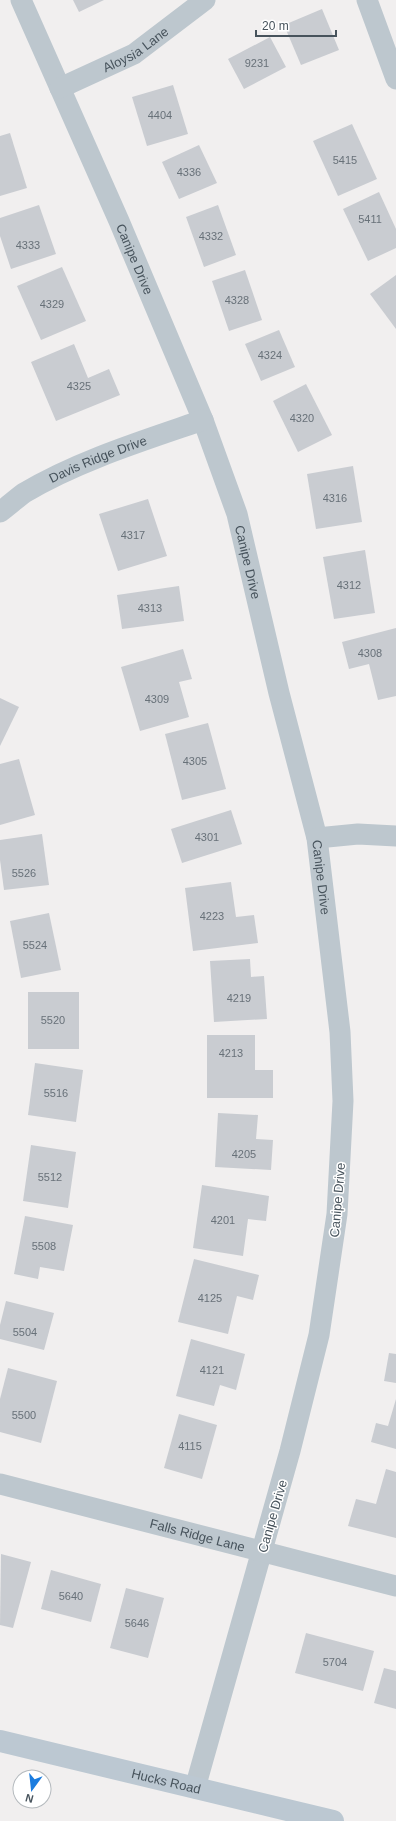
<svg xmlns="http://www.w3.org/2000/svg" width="396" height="1821" viewBox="0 0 396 1821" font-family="Helvetica,sans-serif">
	<rect width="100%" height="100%" fill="#f1efef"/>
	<g fill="#c9ccd1">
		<polygon points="73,0 104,0 79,12"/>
		<polygon points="322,9 339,50 301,65 284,25"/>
		<polygon points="270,37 286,67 244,89 228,59"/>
		<polygon points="173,85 188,134 147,146 132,97"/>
		<polygon points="352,124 377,179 338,196 313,141"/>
		<polygon points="10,133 27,188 0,196 0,136"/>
		<polygon points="199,145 217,183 179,199 162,162"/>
		<polygon points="379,192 396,229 396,248 368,261 343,209"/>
		<polygon points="39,205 56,254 11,269 0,236 0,218"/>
		<polygon points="218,205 236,255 204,267 186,217"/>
		<polygon points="62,267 86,321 41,340 17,286"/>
		<polygon points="245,270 262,320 229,331 212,281"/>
		<polygon points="396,275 396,329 370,294"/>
		<polygon points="279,330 295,367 261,381 245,344"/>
		<polygon points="74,344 88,378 109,369 120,395 56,421 31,362"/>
		<polygon points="306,384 332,435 298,452 273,401"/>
		<polygon points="353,466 362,522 316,529 307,474"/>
		<polygon points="148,499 167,556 118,571 99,514"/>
		<polygon points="365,550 375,613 334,619 323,557"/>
		<polygon points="179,586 184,621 122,629 117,595"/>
		<polygon points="396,628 396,696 378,700 369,664 349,669 342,642"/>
		<polygon points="183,649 192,679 179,682 189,717 140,731 121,667"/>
		<polygon points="0,698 19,707 0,746"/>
		<polygon points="208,723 226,789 182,800 165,734"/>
		<polygon points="19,759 35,815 0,825 0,764"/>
		<polygon points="231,810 242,844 182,863 171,829"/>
		<polygon points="42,834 49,885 4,890 0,860 0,840"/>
		<polygon points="231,882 236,917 254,915 258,943 193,951 185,888"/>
		<polygon points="49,913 61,970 21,978 10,921"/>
		<polygon points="250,959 251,977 264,976 267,1019 214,1022 210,961"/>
		<rect x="28" y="992" width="51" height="57"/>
		<polygon points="207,1035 255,1035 255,1070 273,1070 273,1098 207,1098"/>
		<polygon points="35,1063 83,1070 76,1122 28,1115"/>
		<polygon points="218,1113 258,1115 256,1139 273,1140 271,1170 215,1167"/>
		<polygon points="31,1145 76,1152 68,1208 23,1201"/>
		<polygon points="202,1185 269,1196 266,1221 248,1219 243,1256 193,1248"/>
		<polygon points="25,1216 73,1225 64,1271 40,1267 38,1279 14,1274"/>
		<polygon points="194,1259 259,1275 253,1300 237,1296 228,1334 178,1322"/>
		<polygon points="6,1301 54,1313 44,1350 0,1339 0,1325"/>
		<polygon points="191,1339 245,1354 236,1390 220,1385 214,1406 176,1396"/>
		<polygon points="389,1353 396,1354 396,1383 384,1381"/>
		<polygon points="8,1368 57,1381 41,1443 0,1432 0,1399"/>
		<polygon points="396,1399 396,1449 371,1442 376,1423 388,1426"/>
		<polygon points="179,1414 217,1425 202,1479 164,1468"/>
		<polygon points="386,1469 396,1472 396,1538 348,1526 356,1499 376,1504"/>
		<polygon points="1,1554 31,1562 13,1628 0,1625"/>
		<polygon points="51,1570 101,1584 91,1622 41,1609"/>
		<polygon points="126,1588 164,1598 148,1658 110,1648"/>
		<polygon points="306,1633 374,1651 363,1691 295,1673"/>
		<polygon points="384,1668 396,1671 396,1709 374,1703"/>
	</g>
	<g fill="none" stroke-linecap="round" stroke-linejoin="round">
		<g stroke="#bdc7ce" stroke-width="21">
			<path id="s1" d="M21,0L119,221L203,420L237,514L279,693L317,838L340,1032L343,1101L337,1214L319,1335L290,1451L195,1788"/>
			<polyline points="367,0 396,79"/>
			<path id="s2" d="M60,88L134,54L205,0"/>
			<path id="s3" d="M0,512C8,506 16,499 24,493C77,461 145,440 203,420"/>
			<polyline points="317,838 358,834 396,836"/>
			<path id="s4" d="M0,1484L396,1586"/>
		</g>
		<path stroke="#bcc8d2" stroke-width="22" id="s5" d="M0,1741L333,1821"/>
	</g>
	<g text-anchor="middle" stroke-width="3" stroke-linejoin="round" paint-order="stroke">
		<g font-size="11" fill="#687179">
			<text x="257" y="67">9231</text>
			<text x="160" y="119">4404</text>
			<text x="345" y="164">5415</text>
			<text x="189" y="176">4336</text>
			<text x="370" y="223">5411</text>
			<text x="211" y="240">4332</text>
			<text x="28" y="249">4333</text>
			<text x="237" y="304">4328</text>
			<text x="52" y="308">4329</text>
			<text x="270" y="359">4324</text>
			<text x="79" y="390">4325</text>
			<text x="302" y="422">4320</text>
			<text x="335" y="502">4316</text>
			<text x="133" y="539">4317</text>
			<text x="349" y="589">4312</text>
			<text x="150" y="612">4313</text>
			<text x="370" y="657">4308</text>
			<text x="157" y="703">4309</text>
			<text x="195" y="765">4305</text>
			<text x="207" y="841">4301</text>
			<text x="24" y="877">5526</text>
			<text x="212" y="920">4223</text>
			<text x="35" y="949">5524</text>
			<text x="239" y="1002">4219</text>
			<text x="53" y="1024">5520</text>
			<text x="231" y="1057">4213</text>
			<text x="56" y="1097">5516</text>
			<text x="244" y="1158">4205</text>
			<text x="50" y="1181">5512</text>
			<text x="223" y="1224">4201</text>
			<text x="44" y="1250">5508</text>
			<text x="210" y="1302">4125</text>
			<text x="25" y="1336">5504</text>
			<text x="212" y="1374">4121</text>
			<text x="24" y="1419">5500</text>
			<text x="190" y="1450">4115</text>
			<text x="71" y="1600">5640</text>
			<text x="137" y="1627">5646</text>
			<text x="335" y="1666">5704</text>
		</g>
		<g font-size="13" fill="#47535c" stroke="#fff">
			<text dy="5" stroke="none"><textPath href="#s2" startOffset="85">Aloysia Lane</textPath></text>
			<text dy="5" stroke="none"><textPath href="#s1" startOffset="283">Canipe Drive</textPath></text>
			<text dy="5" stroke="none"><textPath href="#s3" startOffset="112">Davis Ridge Drive</textPath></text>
			<text dy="5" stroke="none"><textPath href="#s1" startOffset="607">Canipe Drive</textPath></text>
			<text dy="5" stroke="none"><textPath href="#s1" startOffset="931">Canipe Drive</textPath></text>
			<text transform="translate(337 1200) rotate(-85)" y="5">Canipe Drive</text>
			<text transform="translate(272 1516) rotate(-74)" y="5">Canipe Drive</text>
			<text dy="5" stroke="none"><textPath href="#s4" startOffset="204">Falls Ridge Lane</textPath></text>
			<text dy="5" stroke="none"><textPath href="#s5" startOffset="171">Hucks Road</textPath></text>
		</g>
	</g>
	<g transform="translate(32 1789) rotate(195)"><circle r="19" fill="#ffffff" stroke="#b5babe"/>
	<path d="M0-3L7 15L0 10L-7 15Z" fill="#1b7cdf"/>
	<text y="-6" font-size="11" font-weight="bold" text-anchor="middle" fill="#47535c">N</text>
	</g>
	<path d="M256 30v6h80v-6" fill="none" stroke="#47535c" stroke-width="2"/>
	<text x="262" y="30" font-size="12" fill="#47535c" stroke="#ffffff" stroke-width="3" paint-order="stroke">20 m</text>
</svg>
